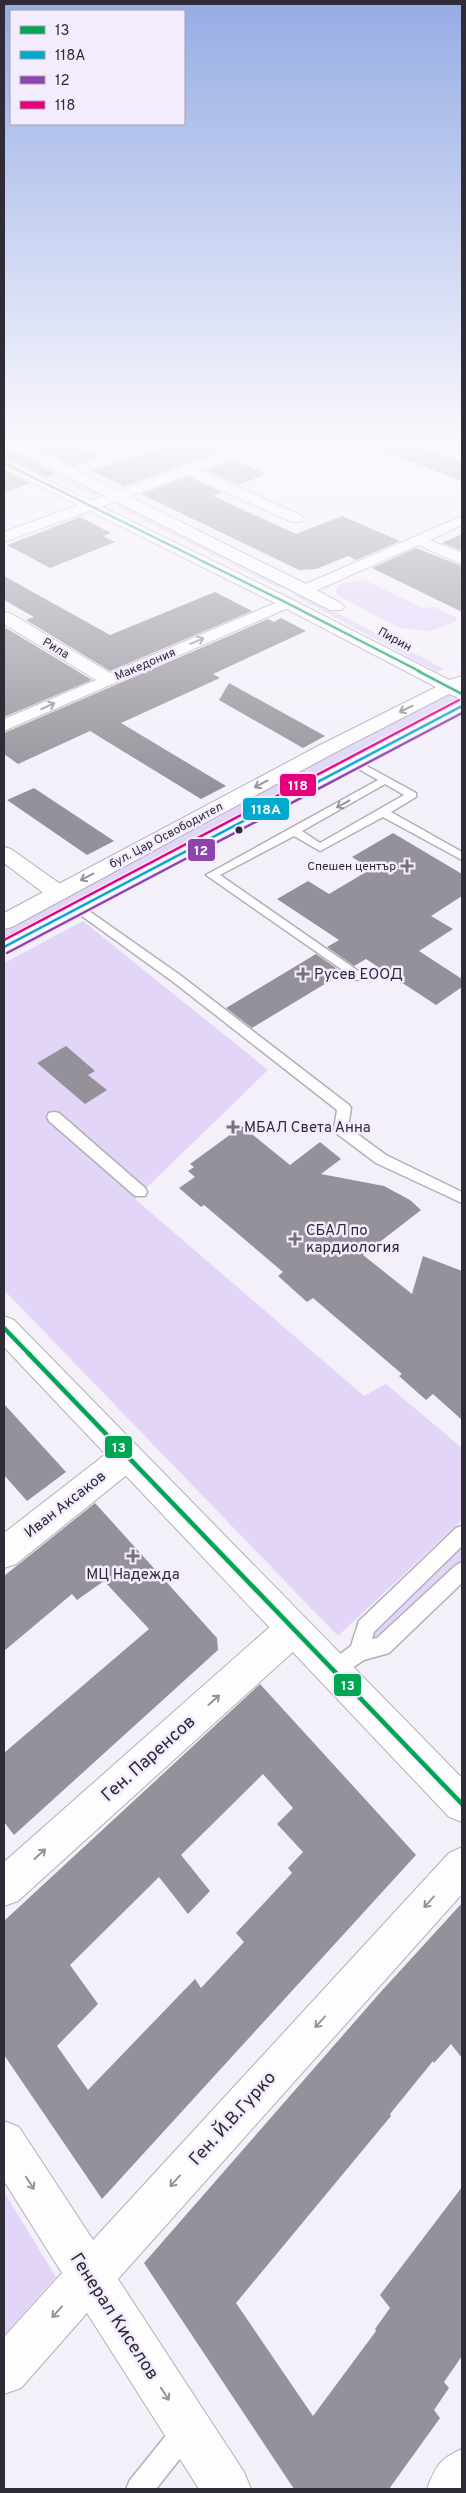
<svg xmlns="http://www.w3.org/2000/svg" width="466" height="2493" viewBox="0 0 466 2493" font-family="Overpass,sans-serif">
	<rect width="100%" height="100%" fill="#f4f0fa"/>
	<g fill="#e2d5f7">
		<polygon points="4,447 100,493 91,496 4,453"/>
		<polygon points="123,505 283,586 279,588 117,507"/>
		<polygon points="364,580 423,608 434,607 456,617 456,621 431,631 399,628 337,595 336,587 342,583"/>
		<polygon points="299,593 444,669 437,672 293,595"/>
		<polygon points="449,687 462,694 462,706 4,948 4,921"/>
		<polygon points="83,921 268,1070 135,1199 364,1396 386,1384 462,1448 462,1520 338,1636 4,1290 4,963"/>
		<polygon points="462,1534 462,1571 382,1646 366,1627"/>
		<polygon points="4,2192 56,2277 4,2335"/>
	</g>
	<g fill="#95919a" fill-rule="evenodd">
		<polygon points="48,441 66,441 99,457 74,467 33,446"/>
		<polygon points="181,441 194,441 218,452 124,486 92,471"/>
		<polygon points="363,441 412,441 462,464 462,481 362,443"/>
		<polygon points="14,452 56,474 46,477 4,457"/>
		<polygon points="234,460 266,474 239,485 206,470"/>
		<polygon points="4,470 30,483 4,493"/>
		<polygon points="188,477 222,492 213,496 296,534 342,516 400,541 356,560 348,556 316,569 299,570 141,494"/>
		<polygon points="80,517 111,533 103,536 115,542 50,568 7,545"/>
		<polygon points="462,534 462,551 442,543"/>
		<polygon points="416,548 462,566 462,612 372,568"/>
		<polygon points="4,576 110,635 215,592 252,611 110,671 26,620 34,617 4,600"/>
		<polygon points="281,618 306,631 213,674 220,678 121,723 226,786 201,799 90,731 18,764 4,754 4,733 268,619 274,622"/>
		<polygon points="6,628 92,680 4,717 4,629"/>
		<polygon points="229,683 325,736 303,748 219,700"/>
		<polygon points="34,788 114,841 87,855 7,800"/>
		<polygon points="393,833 462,874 462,896 431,916 453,929 419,951 462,979 462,987 436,1005 366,959 354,966 327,947 339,940 277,899 308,881 329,894 371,869 352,857"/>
		<polygon points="316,954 343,973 252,1028 226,1008"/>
		<polygon points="66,1046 95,1071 88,1075 107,1090 85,1104 37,1063"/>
		<polygon points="242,1126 290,1165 320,1142 341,1159 321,1174 384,1186 410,1200 421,1210 363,1255 412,1294 423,1256 462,1271 462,1420 433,1394 426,1400 399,1376 402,1374 313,1298 307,1302 278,1276 283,1272 204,1205 201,1207 179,1188 195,1177 188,1171 194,1167 190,1164"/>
		<polygon points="4,1404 66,1472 27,1501 4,1475"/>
		<polygon points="95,1503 217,1638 218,1650 14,1835 4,1822 4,1753 149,1629 104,1581 77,1600 72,1594 4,1651 4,1576"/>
		<path d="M260,1684L416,1855L102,2199L4,2055V1921ZM263,1774L293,1808L277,1824L303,1852L288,1868L292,1873L236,1933L244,1942L201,1988L195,1979L88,2090L57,2046L98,2004L70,1965L159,1877L188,1914L210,1891L181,1855Z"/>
		<polygon points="462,1903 462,2058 451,2044 434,2063 433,2061 390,2114 391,2116 236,2303 313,2416 376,2331 375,2329 390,2308 380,2295 462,2187 462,2356 444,2382 449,2388 434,2410 440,2418 389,2489 294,2489 144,2263 378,1995"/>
	</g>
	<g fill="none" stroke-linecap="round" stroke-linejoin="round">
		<defs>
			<g id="service">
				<path d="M354,759L416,793V797L391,812L462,852V860L383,817L320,851L294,836L220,875L361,973L363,976L361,979L357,980L206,875L378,780L350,764L349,762ZM385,784L404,795L320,843L302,831Z"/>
				<polygon points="79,904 180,975 349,1105 351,1108 348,1127 386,1155 462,1192 462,1203 376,1163 336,1133 334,1129 337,1110 172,981 75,911 73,908"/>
				<polygon points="54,1112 59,1113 145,1188 147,1192 145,1196 135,1196 49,1121 47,1117 49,1113"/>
				<polygon points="462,1526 462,1546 374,1632 372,1639 377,1638 456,1565 462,1562 462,1583 389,1653 364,1660 334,1680 327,1678 325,1671 327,1664 351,1646 359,1621 456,1528"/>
				<polygon points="185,2419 194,2423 198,2432 194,2441 156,2489 126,2489 130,2480 176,2423"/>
			</g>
			<g id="minor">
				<polygon points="254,441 274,441 272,444 201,470 302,516 304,519 302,522 292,522 188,475 4,542 4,532"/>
				<polygon points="414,441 433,441 462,453 462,462"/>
				<polygon points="462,516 462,525 430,540 462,553 462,564 418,545 311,593 299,593 297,590 299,587"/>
				<polygon points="287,598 295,603 293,606 4,731 4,719 96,680 4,624 4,612 10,613 110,673"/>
				<polygon points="4,847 11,849 66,888 69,893 66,898 58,900 50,898 4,863"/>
				<polygon points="127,1442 138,1446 143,1456 138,1466 16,1564 4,1568 4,1533 116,1446"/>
				<polygon points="293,1612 305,1617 310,1629 305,1641 18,1901 4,1906 4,1862 281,1617"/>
				<polygon points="462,1847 462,1894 118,2279 244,2472 251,2489 199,2489 87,2313 21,2388 4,2394 4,2337 62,2273 4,2181 4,2121 19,2127 93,2240 449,1853"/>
				<path d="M462,2449V2489H427C435,2467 440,2458 462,2449Z"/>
			</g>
			<polygon id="tertiary" points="4,1316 14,1320 462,1778 462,1822 449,1817 4,1347"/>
			<g id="secondary">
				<polygon points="4,441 18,441 300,581 342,604 344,607 342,610 330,610 4,445"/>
				<polygon points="4,459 293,600 449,680 462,676 462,699 449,694 336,752 12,927 4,929 4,913 322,744 436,687 281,606 4,468"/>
				<polygon points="462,701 462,713 12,952 4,954 4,938"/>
			</g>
		</defs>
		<use href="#service" stroke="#b3afb8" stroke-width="3"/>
		<use href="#minor" stroke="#b3afb8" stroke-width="2"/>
		<use href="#tertiary" stroke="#b3afb8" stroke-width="2"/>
		<use href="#secondary" stroke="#b3afb8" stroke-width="2"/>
		<use href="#service" fill="#fdfdfe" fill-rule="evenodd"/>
		<use href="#minor" fill="#fdfdfe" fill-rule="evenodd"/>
		<use href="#tertiary" fill="#fdfdfe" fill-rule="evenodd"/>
		<use href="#secondary" fill="#fdfdfe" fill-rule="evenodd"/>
		<defs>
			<polyline id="bus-1-far3" points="4,463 287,603 421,672"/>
			<polyline id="bus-1-far2" points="418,671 462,694"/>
			<polyline id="bus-1-far1" points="4,1328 30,1355"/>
			<polyline id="bus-1" points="29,1354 462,1804"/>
			<polyline id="bus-2" points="4,947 462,706"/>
			<polyline id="bus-3" points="7,953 462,713"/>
			<polyline id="bus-4" points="4,940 459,700"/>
		</defs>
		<use href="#bus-1-far3" stroke="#f3ecfe" stroke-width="4"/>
		<use href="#bus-1-far2" stroke="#f3ecfe" stroke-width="5"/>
		<use href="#bus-1-far1" stroke="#f3ecfe" stroke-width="8"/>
		<use href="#bus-1" stroke="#f3ecfe" stroke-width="8"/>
		<use href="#bus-2" stroke="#f3ecfe" stroke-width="5"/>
		<use href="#bus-3" stroke="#f3ecfe" stroke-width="5"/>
		<use href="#bus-4" stroke="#f3ecfe" stroke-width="5"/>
		<use href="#bus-1-far3" stroke="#00a651" stroke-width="2"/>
		<use href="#bus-1-far2" stroke="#00a651" stroke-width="2.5"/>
		<use href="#bus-1-far1" stroke="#00a651" stroke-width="4"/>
		<use href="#bus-1" stroke="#00a651" stroke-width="4.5"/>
		<use href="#bus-2" stroke="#00a9ce" stroke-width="2.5"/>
		<use href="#bus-3" stroke="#8e44ad" stroke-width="2.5"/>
		<use href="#bus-4" stroke="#e5007d" stroke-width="2.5"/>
	</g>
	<defs><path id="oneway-shaft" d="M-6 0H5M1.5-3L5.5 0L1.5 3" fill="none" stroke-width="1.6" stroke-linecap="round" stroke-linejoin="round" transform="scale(1.25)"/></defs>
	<g stroke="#96949a">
		<use href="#oneway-shaft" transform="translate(197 641) rotate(-23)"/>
		<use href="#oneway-shaft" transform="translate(48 706) rotate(-24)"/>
		<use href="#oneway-shaft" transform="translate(406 709) rotate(154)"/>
		<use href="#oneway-shaft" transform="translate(261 784) rotate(152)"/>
		<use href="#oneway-shaft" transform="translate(343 804) rotate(151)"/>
		<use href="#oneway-shaft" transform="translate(87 877) rotate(152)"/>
		<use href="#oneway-shaft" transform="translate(214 1700) rotate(-42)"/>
		<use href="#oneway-shaft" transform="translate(40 1854) rotate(-42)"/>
		<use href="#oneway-shaft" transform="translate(429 1902) rotate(132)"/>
		<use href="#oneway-shaft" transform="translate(320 2022) rotate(132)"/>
		<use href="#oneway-shaft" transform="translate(175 2181) rotate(132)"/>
		<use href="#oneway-shaft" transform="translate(30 2183) rotate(57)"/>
		<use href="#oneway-shaft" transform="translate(57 2312) rotate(132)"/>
		<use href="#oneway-shaft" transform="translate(165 2394) rotate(57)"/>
	</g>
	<linearGradient id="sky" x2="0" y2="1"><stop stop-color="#95ace4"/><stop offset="0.56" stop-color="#faf8fd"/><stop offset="1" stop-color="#faf8fd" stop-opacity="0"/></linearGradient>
	<rect width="466" height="790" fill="url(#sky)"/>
	<circle fill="#302c37" stroke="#f3ecfe" stroke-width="2" cx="239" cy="830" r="4.5"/>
	<g fill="#75717b" stroke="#f3ecfe" stroke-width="2">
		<path d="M404.5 858.5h5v5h5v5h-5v5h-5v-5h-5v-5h5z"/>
		<path d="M300.5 966.5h5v5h5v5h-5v5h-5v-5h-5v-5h5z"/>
		<path d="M230.5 1119.5h5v5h5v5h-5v5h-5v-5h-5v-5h5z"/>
		<path d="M292.5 1231.5h5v5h5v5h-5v5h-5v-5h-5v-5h5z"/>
		<path d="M130.5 1548.5h5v5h5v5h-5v5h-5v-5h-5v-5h5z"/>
	</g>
	<g text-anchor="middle" stroke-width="5" stroke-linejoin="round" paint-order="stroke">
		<g font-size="12" fill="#302c37" stroke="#f3ecfe">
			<text transform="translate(395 639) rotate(29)" y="4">Пирин</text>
			<text transform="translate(56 648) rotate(31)" y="4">Рила</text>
			<text transform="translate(145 664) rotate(-23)" y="4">Македония</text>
			<text transform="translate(166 835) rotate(-28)" y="4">бул. Цар Освободител</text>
		</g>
		<g font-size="12" fill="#302c37" stroke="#f3ecfe" text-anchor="end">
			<text x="396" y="870">Спешен център</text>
		</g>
		<g font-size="15" fill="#302c37" stroke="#f3ecfe" text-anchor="start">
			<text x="314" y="979">Русев ЕООД</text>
			<text x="244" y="1132">МБАЛ Света Анна</text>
			<text x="306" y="1235">СБАЛ по<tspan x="306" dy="17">кардиология</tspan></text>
			<text x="133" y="1579" text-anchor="middle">МЦ Надежда</text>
		</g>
		<g font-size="15" fill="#302c37" stroke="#f3ecfe">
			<text transform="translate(65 1504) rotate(-38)" y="5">Иван Аксаков</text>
		</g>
		<g font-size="18" fill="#302c37" stroke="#f3ecfe">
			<text transform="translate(148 1758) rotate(-42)" y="6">Ген. Паренсов</text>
			<text transform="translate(232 2118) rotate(-48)" y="6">Ген. Й.В.Гурко</text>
			<text transform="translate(115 2316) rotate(57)" y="6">Генерал Киселов</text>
		</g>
	</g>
	<g stroke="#f3ecfe" stroke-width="2">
		<rect x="279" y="773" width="38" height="24" rx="5" fill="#e5007d"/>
		<rect x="242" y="797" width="48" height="24" rx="5" fill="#00a9ce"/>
		<rect x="187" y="838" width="29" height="24" rx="5" fill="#8e44ad"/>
		<rect x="104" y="1435" width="29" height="24" rx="5" fill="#00a651"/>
		<rect x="333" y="1673" width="29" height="24" rx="5" fill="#00a651"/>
	</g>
	<g font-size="14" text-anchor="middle" font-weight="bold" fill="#fff">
		<text x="298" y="790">118</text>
		<text x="266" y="814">118А</text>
		<text x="201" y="855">12</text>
		<text x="119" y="1452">13</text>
		<text x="348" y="1690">13</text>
	</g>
	<rect width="466" height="2493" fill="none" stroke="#302c37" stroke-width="10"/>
	<rect x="10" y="10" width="175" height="115" fill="#f3ecfe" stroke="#a59fae"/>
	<rect x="20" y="26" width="25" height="8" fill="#00a651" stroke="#a59fae"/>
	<text x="55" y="35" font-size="15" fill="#302c37">13</text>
	<rect x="20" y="51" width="25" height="8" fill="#00a9ce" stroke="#a59fae"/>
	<text x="55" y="60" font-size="15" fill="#302c37">118А</text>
	<rect x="20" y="76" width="25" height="8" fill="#8e44ad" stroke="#a59fae"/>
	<text x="55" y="85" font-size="15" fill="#302c37">12</text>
	<rect x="20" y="101" width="25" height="8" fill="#e5007d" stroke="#a59fae"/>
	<text x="55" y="110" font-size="15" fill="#302c37">118</text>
</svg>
